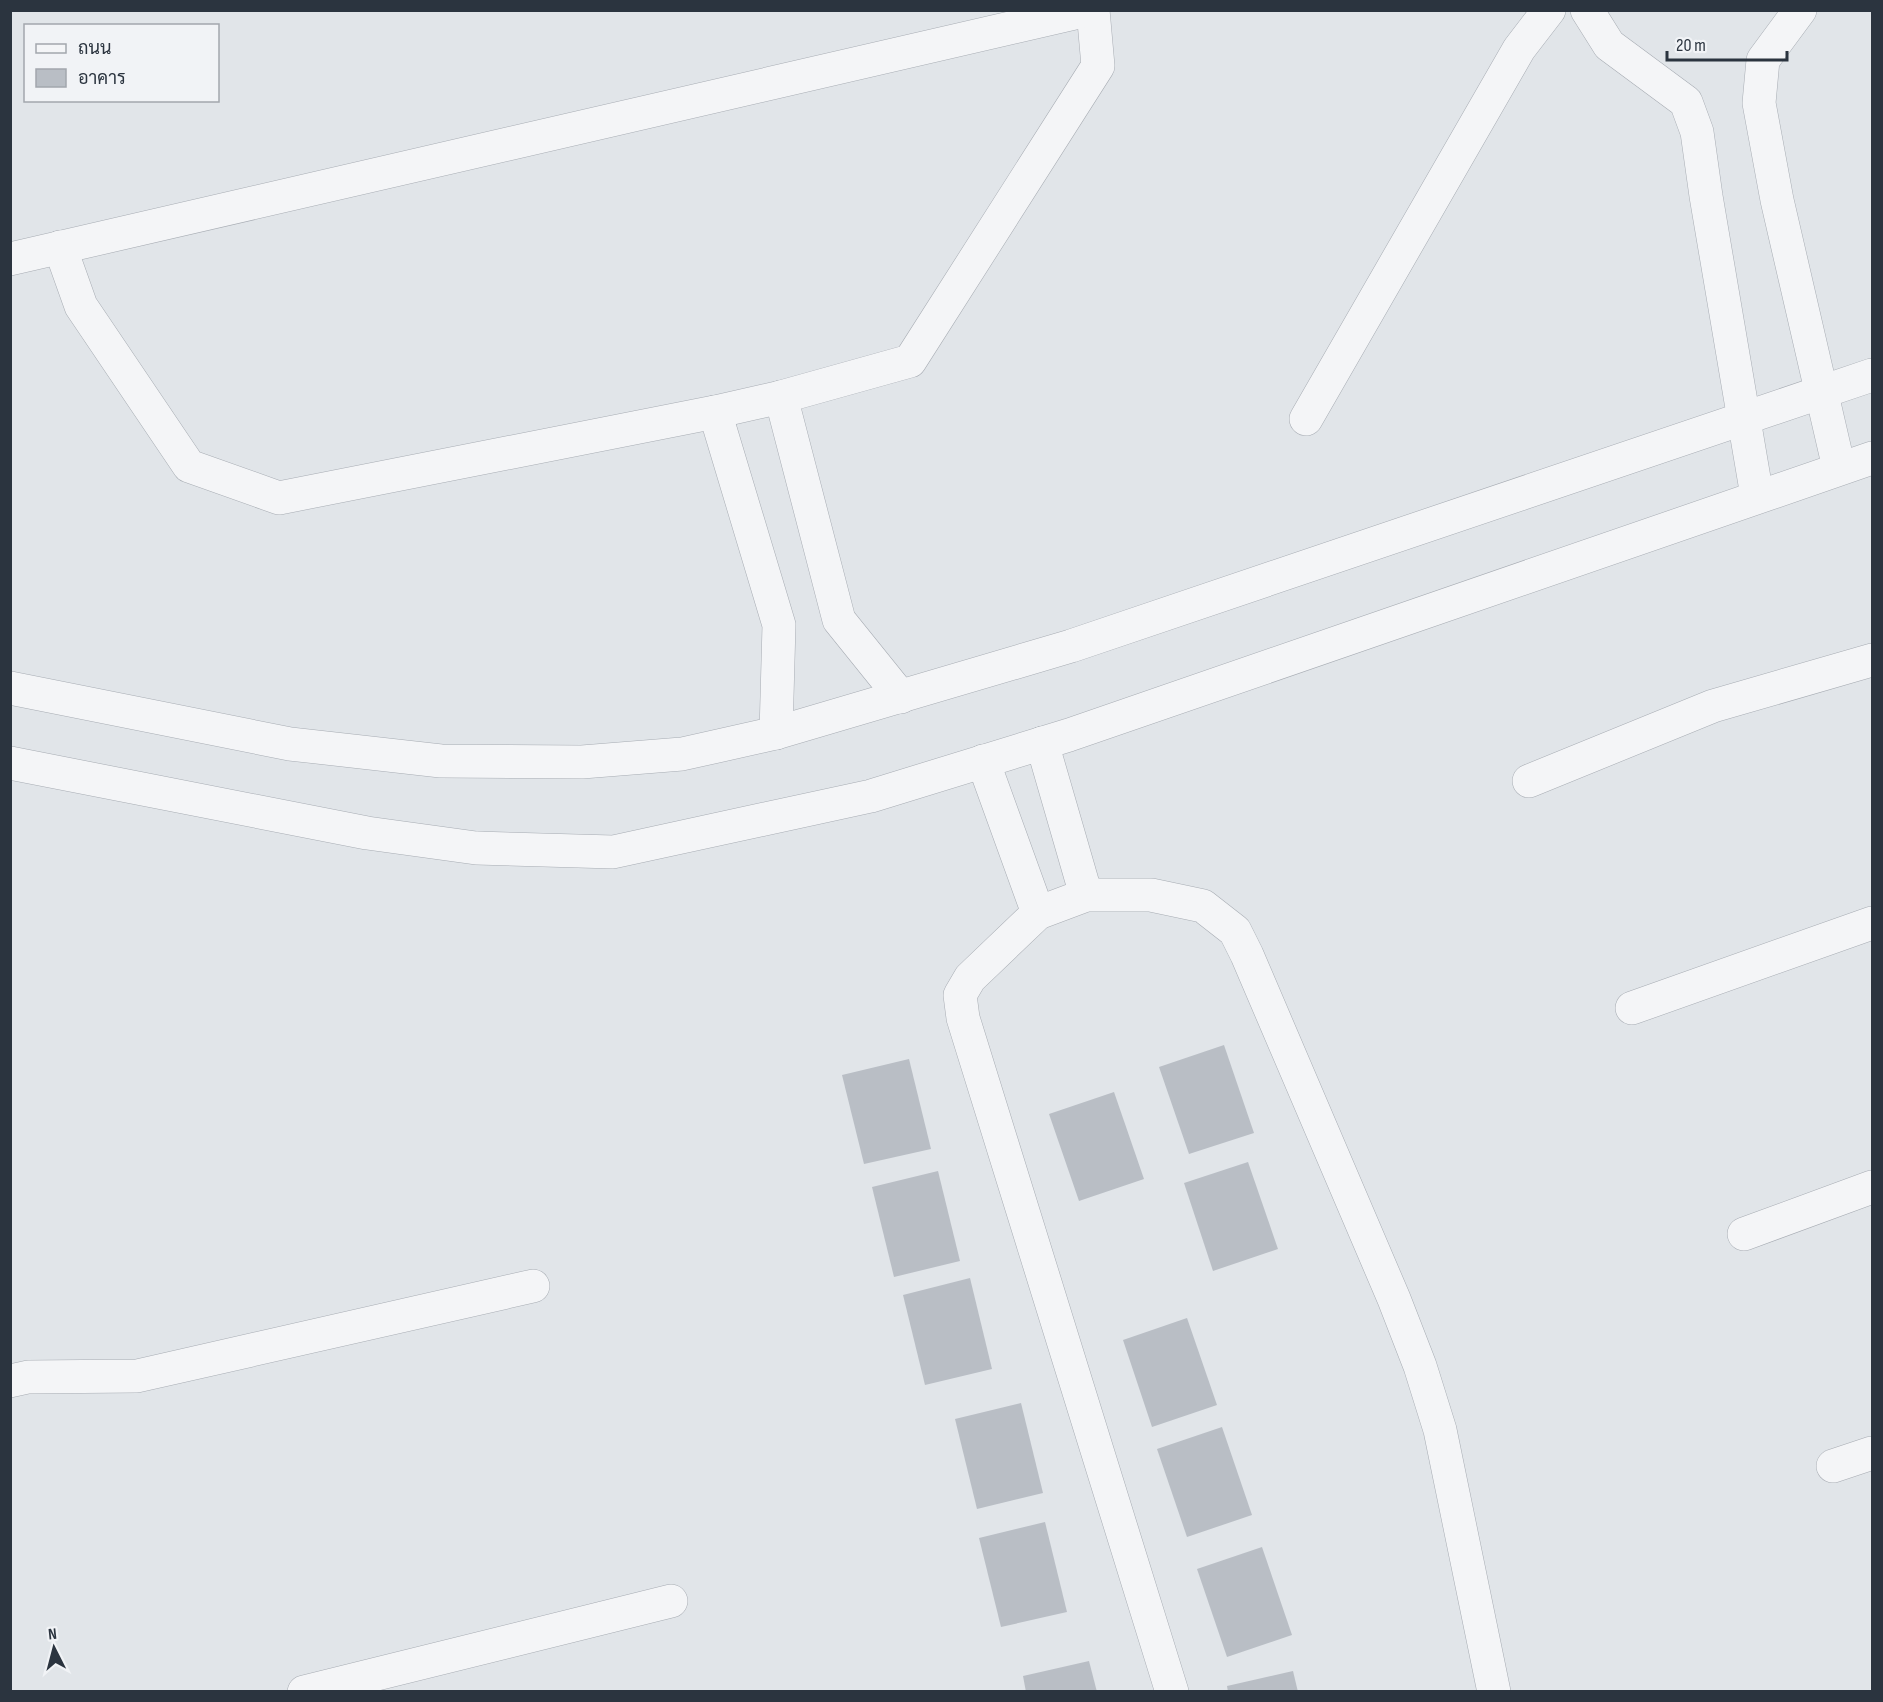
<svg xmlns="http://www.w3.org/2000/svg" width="1883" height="1702" viewBox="0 0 1883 1702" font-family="'Sofia Sans Condensed',Sarabun,sans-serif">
	<rect width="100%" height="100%" fill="#e1e5e9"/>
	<g fill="#b9bec5">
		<polygon points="1224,1045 1254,1133 1189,1154 1159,1067"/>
		<polygon points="909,1059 931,1149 864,1164 842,1075"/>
		<polygon points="1114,1092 1144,1179 1079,1201 1049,1114"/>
		<polygon points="1248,1162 1278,1249 1213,1271 1184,1183"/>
		<polygon points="938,1171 960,1261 894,1277 872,1187"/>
		<polygon points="970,1278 992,1369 925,1385 903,1295"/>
		<polygon points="1187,1318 1217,1405 1152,1427 1123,1340"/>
		<polygon points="1021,1403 1043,1493 977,1509 955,1419"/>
		<polygon points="1222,1427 1252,1515 1187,1537 1157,1449"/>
		<polygon points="1045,1522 1067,1612 1001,1627 979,1538"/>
		<polygon points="1262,1547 1292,1635 1227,1657 1197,1569"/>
		<polygon points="1089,1661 1097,1692 1026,1692 1023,1676"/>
		<polygon points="1293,1671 1298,1692 1228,1692 1227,1686"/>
	</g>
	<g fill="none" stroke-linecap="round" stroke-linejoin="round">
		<defs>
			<g id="street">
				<polyline points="1587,10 1609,45 1686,102 1697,132 1706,196 1757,496"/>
				<polyline points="1800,10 1763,60 1759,103 1777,200 1839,468"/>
				<polyline points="60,247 81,306 189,466 279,498 715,412 781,397 910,361 1098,66 1093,10"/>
				<polyline points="10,259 1088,10"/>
				<polyline points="781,397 839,620 901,697"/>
				<polyline points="715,412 779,625 776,733"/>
				<polyline points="1306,419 1519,49 1549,10"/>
				<polyline points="10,688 290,744 441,761 582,762 682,754 776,733 1071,646 1872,375"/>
				<polyline points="1042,743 1086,895"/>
				<polyline points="983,761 1038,913"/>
				<polyline points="10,763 367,833 476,848 613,852 871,796 1069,735 1872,458"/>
				<polyline points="1529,781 1713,706 1872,660"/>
				<polyline points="1632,1008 1872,923"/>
				<polyline points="1744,1234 1872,1187"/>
				<polyline points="10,1381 28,1377 137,1376 533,1286"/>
				<polyline points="1833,1466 1872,1453"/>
				<polyline points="304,1692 671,1601"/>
				<polyline points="1172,1692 963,1018 960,995 970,978 1038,913 1086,895 1151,895 1203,906 1235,931 1247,955 1394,1299 1420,1366 1440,1430 1494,1692"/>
			</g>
		</defs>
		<use href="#street" stroke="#a7acb3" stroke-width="34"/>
		<use href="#street" stroke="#f4f5f7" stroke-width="33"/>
	</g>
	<rect width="1883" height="1702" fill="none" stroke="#2b343f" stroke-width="24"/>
	<rect x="24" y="24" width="195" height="78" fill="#f1f3f6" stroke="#a2a7ad" stroke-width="1.5"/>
	<rect x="36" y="44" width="30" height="9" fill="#f4f5f7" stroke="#a2a7ad" stroke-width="1.5"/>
	<text x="78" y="54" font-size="18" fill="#2b343f">ถนน</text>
	<rect x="36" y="69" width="30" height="18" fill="#b9bec5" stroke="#a2a7ad" stroke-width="1.5"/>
	<text x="78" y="84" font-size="18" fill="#2b343f">อาคาร</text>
	<g transform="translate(54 1648) rotate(354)" stroke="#f1f3f6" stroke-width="4.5" paint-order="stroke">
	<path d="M0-4.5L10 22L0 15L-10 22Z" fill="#2b343f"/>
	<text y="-9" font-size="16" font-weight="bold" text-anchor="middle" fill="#2b343f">N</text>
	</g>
	<path d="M1667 51v9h120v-9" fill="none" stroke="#2b343f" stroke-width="3"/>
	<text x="1676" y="51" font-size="18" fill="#2b343f" stroke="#f1f3f6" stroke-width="4.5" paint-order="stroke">20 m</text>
</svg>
